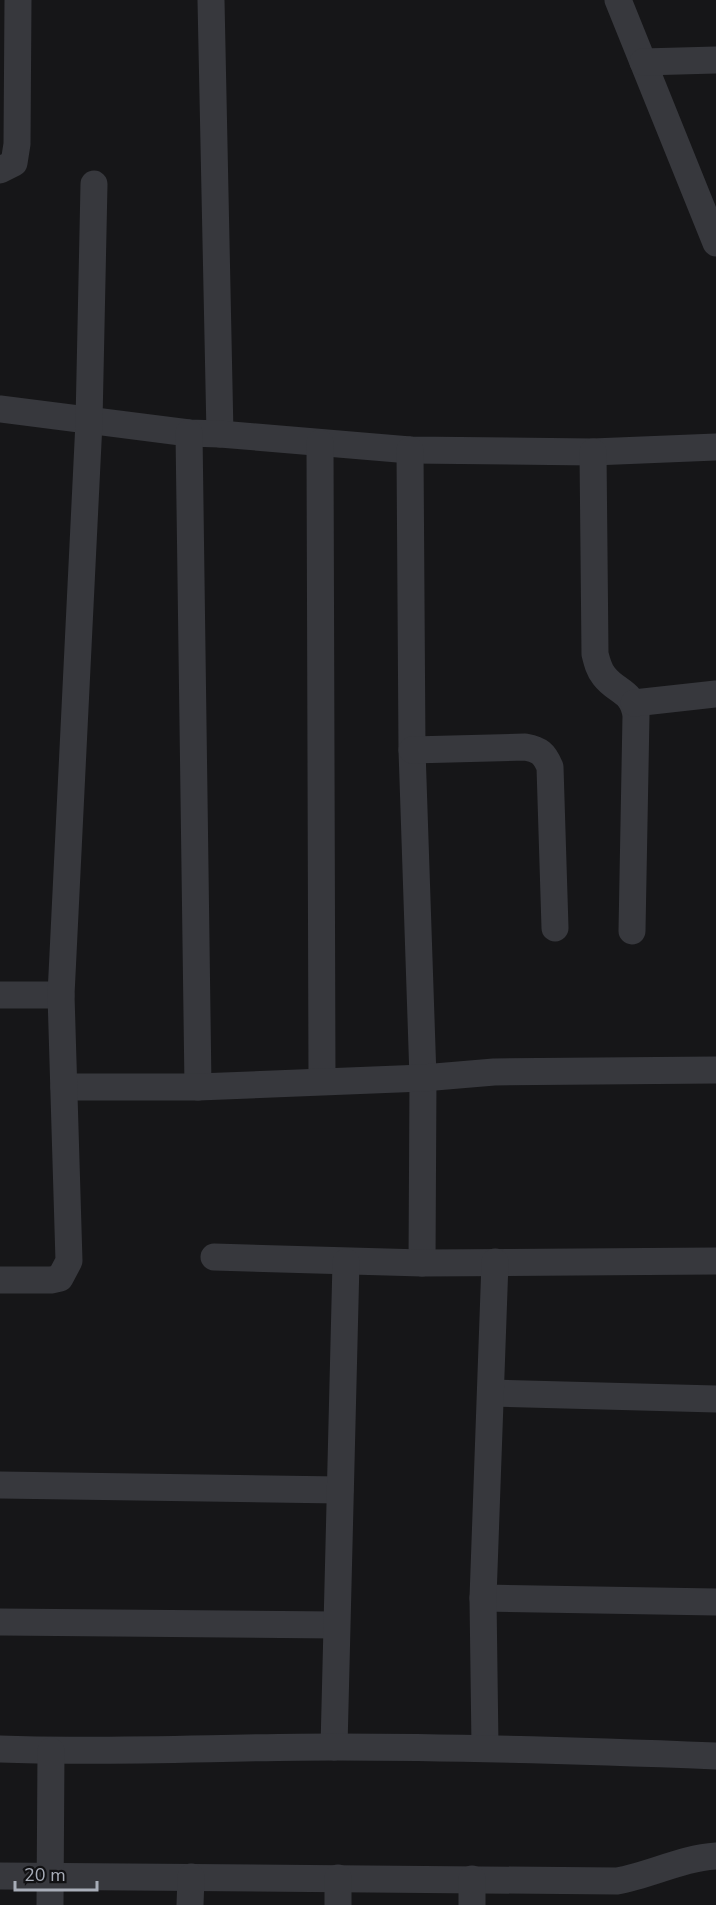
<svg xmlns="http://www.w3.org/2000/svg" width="716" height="1905" viewBox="0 0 716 1905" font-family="'Nunito Sans',sans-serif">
	<rect width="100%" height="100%" fill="#161618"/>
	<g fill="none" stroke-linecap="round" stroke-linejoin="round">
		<g stroke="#37383d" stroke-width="27">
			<polyline points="211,0 220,434"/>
			<polyline points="618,0 716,243"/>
			<polyline points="643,62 716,60"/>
			<polyline points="0,170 14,163 17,144 18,0"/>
			<polyline points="0,409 189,433 220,434 410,450 593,452 716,447"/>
			<polyline points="189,433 198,1087"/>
			<polyline points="320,443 322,1081"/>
			<polyline points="410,450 412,750 423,1078 422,1263"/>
			<path d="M593,452L595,654C597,662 599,670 604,676C617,693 632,690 636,715L632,931"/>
			<polyline points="634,703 716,694"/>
			<path d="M412,750L525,747C540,750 544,753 550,767L555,928"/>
			<polyline points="0,995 61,995"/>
			<polyline points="64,1087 198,1087 423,1078 494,1072 716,1070"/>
			<polyline points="214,1257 422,1263 716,1261"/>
			<polyline points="0,1280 51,1280 60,1278 69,1261 61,995 89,422 94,184"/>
			<polyline points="491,1393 716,1399"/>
			<polyline points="0,1485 340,1490"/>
			<polyline points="483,1598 716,1602"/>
			<polyline points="0,1622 336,1625"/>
			<polyline points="334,1747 346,1262"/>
			<polyline points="485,1747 483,1598 495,1262"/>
			<path d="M0,1749C112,1753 224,1747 335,1747C462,1747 589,1751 716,1756"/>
			<path d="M0,1876L617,1881C651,1875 682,1858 716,1856"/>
			<polyline points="50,1905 51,1751"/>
			<polyline points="190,1905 191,1877"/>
			<polyline points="338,1905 338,1878"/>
			<polyline points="472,1905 472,1879"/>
		</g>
	</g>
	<path d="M15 1881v9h82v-9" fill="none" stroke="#a8adb8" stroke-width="3"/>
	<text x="24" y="1881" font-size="18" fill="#a8adb8" stroke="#111113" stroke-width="4.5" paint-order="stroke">20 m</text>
</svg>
